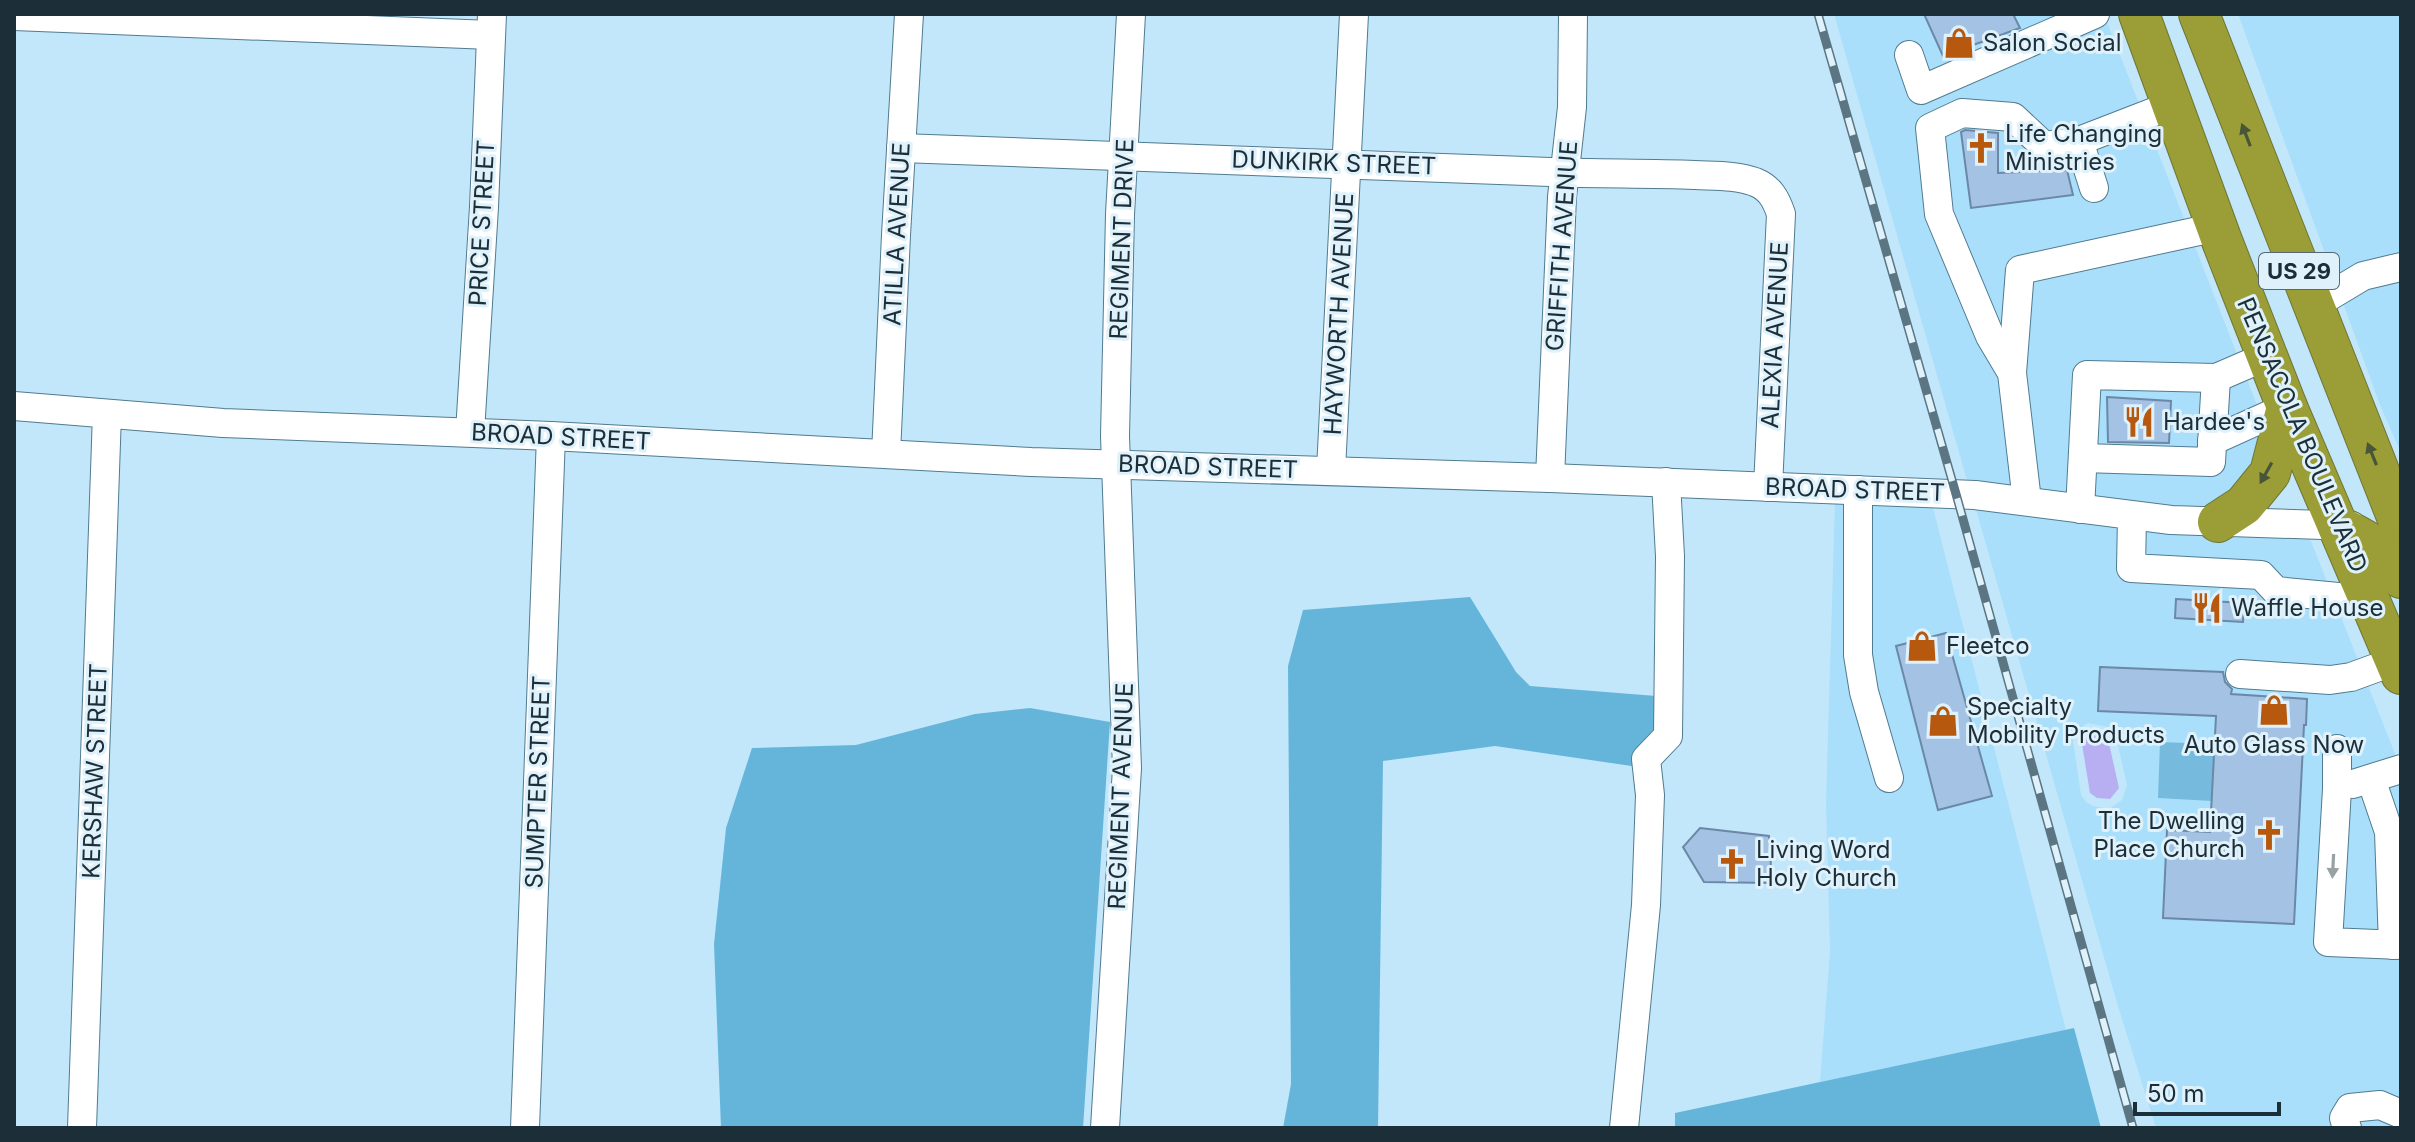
<svg xmlns="http://www.w3.org/2000/svg" width="2415" height="1142" viewBox="0 0 2415 1142" font-family="Inter,sans-serif">
	<rect width="100%" height="100%" fill="#c2e7fa"/>
	<g fill="#a9dffb" fill-rule="evenodd">
		<polygon points="1834,14 2104,14 2273,446 2216,511 1968,484"/>
		<polygon points="2238,14 2401,14 2401,453 2380,405"/>
		<polygon points="1835,501 1932,504 2066,1030 1820,1082 1830,951 1826,801"/>
		<path d="M1975,506L2221,534L2309,536L2401,769V1128H2156L2117,1003ZM2088,723L2108,727L2116,737L2127,785L2122,800L2109,809L2093,806L2086,802L2081,795L2073,740L2076,731Z"/>
	</g>
	<polygon fill="#76bbdd" points="2160,742 2214,744 2212,801 2158,798"/>
	<g fill="#65b5db">
		<polygon points="1470,597 1516,672 1530,686 1656,696 1652,769 1495,746 1383,761 1378,1128 1283,1128 1291,1084 1288,666 1303,610"/>
		<polygon points="1030,708 1110,722 1083,1128 721,1128 714,944 726,828 752,748 856,745 975,714"/>
		<polygon points="2074,1028 2101,1128 1675,1128 1675,1113"/>
	</g>
	<polygon fill="#b8aef2" points="2088,733 2103,734 2108,739 2119,788 2110,799 2097,798 2090,793 2081,738"/>
	<g fill="#a4c3e4" stroke="#6b88a7" stroke-width="2">
		<polygon points="1924,14 2013,14 2020,28 1943,56"/>
		<polygon points="1965,130 1998,133 1998,173 2067,170 2073,195 1971,208 1961,132"/>
		<polygon points="2107,397 2171,401 2169,443 2108,442"/>
		<polygon points="2176,599 2244,603 2243,622 2175,618"/>
		<polygon points="1946,633 1992,796 1938,810 1896,646"/>
		<polygon points="2100,667 2223,672 2225,682 2232,689 2231,694 2307,699 2306,725 2304,725 2294,924 2163,918 2167,830 2210,832 2216,716 2098,711"/>
		<polygon points="1700,828 1769,836 1772,883 1704,882 1683,847"/>
	</g>
	<g fill="none" stroke-linecap="round" stroke-linejoin="round">
		<defs>
			<g id="minor">
				<polyline points="14,16 491,35"/>
				<polyline points="1909,55 1921,90 2095,14"/>
				<polyline points="2079,141 2094,188"/>
				<path d="M901,148C1117,155 1333,162 1550,172C1598,174 1647,173 1695,175C1715,176 1736,175 1755,182C1770,188 1776,199 1781,214L1768,487"/>
				<polyline points="2313,306 2363,276 2401,267"/>
				<polyline points="2012,373 2020,270 2217,227"/>
				<polyline points="14,406 223,423 551,436 1031,462 1550,478 1975,495 2171,520 2352,526"/>
				<polyline points="470,432 484,207 492,14"/>
				<polyline points="2212,441 2287,407"/>
				<polyline points="886,454 896,235 909,14"/>
				<polyline points="2083,458 2211,462 2216,378"/>
				<polyline points="1331,470 1354,14"/>
				<polyline points="1550,478 1562,197 1572,107 1573,14"/>
				<polyline points="1858,490 1858,655 1864,692 1889,778"/>
				<polyline points="2027,501 2012,373 1990,336 1939,214 1930,128 1962,113 2013,117 2044,146 2079,141 2172,105"/>
				<polyline points="2080,509 2087,375 2216,378 2267,356"/>
				<polyline points="2132,517 2131,568 2261,575 2276,591 2370,600"/>
				<polyline points="2240,674 2330,680 2351,677 2395,661"/>
				<polyline points="2337,749 2337,789 2328,942 2401,945"/>
				<polyline points="2371,779 2389,832 2393,945"/>
				<polyline points="2353,784 2401,769"/>
				<polyline points="82,1128 107,414"/>
				<polyline points="525,1128 551,436"/>
				<polyline points="1105,1128 1127,768 1115,436 1120,214 1131,14"/>
				<polyline points="1624,1128 1646,905 1650,795 1646,759 1668,736 1670,556 1666,482"/>
				<polyline points="2347,1128 2344,1118 2350,1108 2380,1105 2401,1114"/>
			</g>
			<g id="highway">
				<polyline points="2139,14 2222,241 2287,407 2401,674"/>
				<polyline points="2199,14 2401,527"/>
				<polyline points="2218,522 2244,505 2270,473 2287,407"/>
				<path d="M2338,526C2364,539 2389,550 2401,578"/>
			</g>
		</defs>
		<use href="#minor" stroke="#507b90" stroke-width="30"/>
		<use href="#highway" stroke="#6f7637" stroke-width="42"/>
		<use href="#minor" stroke="#fff" stroke-width="28"/>
		<use href="#highway" stroke="#9b9d36" stroke-width="40"/>
		<defs>
			<polyline id="rail" points="1818,14 1956,494 2133,1128"/>
		</defs>
		<use href="#rail" stroke="#5b7582" stroke-width="9"/>
		<use href="#rail" stroke="#dff1fb" stroke-width="6" stroke-dasharray="18" stroke-linecap="butt"/>
	</g>
	<defs><path id="oneway-solid" d="M-6-.8H1V-3.2L6.5 0L1 3.2V.8H-6Z" transform="scale(2)"/></defs>
	<g fill="#485637">
		<use href="#oneway-solid" transform="translate(2246 135) rotate(-111)"/>
		<use href="#oneway-solid" transform="translate(2372 454) rotate(-112)"/>
		<use href="#oneway-solid" transform="translate(2266 473) rotate(119)"/>
	</g>
	<use fill="#99a1a5" href="#oneway-solid" transform="translate(2333 866) rotate(93)"/>
	<defs>
		<symbol id="shop-bare" viewBox="-9 -9 18 18"><path d="M-5-2.5h2.3a2.7 3.5 0 0 1 5.4 0H5L5.5 6h-11ZM-1.5-2.5h3a1.5 2.3 0 0 0-3 0Z" fill="#b7580f" stroke="#dff1fb" stroke-width="2.5" paint-order="stroke"/></symbol>
		<symbol id="church-bare" viewBox="-9 -9 18 18"><path d="M-1.2-6h2.4v3.5h3.3v2.4h-3.3V6h-2.4V-.1h-3.3v-2.4h3.3Z" fill="#b7580f" stroke="#dff1fb" stroke-width="2.5" paint-order="stroke"/></symbol>
		<symbol id="restaurant-bare" viewBox="-9 -9 18 18"><path d="M-5-6h1v4h1v-4h1v4h1v-4h1v5L-1.5 .5V6h-2V.5L-5-1ZM5-6V6H3V1.5H1.5Q1.5-4 5-6Z" fill="#b7580f" stroke="#dff1fb" stroke-width="2.5" paint-order="stroke"/></symbol>
	</defs>
	<g fill-rule="evenodd">
		<use href="#shop-bare" x="1937" y="21" width="44" height="44"/>
		<use href="#church-bare" x="1959" y="126" width="44" height="44"/>
		<use href="#restaurant-bare" x="2117" y="400" width="44" height="44"/>
		<use href="#restaurant-bare" x="2185" y="586" width="44" height="44"/>
		<use href="#shop-bare" x="1900" y="624" width="44" height="44"/>
		<use href="#shop-bare" x="2252" y="688" width="44" height="44"/>
		<use href="#shop-bare" x="1921" y="699" width="44" height="44"/>
		<use href="#church-bare" x="2247" y="813" width="44" height="44"/>
		<use href="#church-bare" x="1710" y="842" width="44" height="44"/>
	</g>
	<g text-anchor="middle" stroke-width="6" stroke-linejoin="round" paint-order="stroke">
		<rect fill="#dff1fb" stroke="#566972" stroke-width="2" x="2259" y="253" width="80" height="36" rx="6"/>
		<g font-size="22" font-weight="bold" fill="#1c2f38">
			<text x="2299" y="279">US 29</text>
		</g>
		<g font-size="24" fill="#1c2f38" stroke="#dff1fb" text-anchor="start">
			<text x="1983" y="51">Salon Social</text>
			<text x="2005" y="142">Life Changing<tspan x="2005" dy="28">Ministries</tspan></text>
			<text x="2163" y="430">Hardee's</text>
			<text x="2231" y="616">Waffle House</text>
			<text x="1946" y="654">Fleetco</text>
			<text x="1967" y="715">Specialty<tspan x="1967" dy="28">Mobility Products</tspan></text>
			<text x="2274" y="753" text-anchor="middle">Auto Glass Now</text>
			<text x="2245" y="829" text-anchor="end">The Dwelling<tspan x="2245" dy="28">Place Church</tspan></text>
			<text x="1756" y="858">Living Word<tspan x="1756" dy="28">Holy Church</tspan></text>
		</g>
		<g font-size="24" fill="#1c2f38" stroke="#dff1fb">
			<text transform="translate(1334 163) rotate(2)" y="8">DUNKIRK STREET</text>
			<text transform="translate(482 223) rotate(-87)" y="8">PRICE STREET</text>
			<text transform="translate(897 234) rotate(-87)" y="8">ATILLA AVENUE</text>
			<text transform="translate(1122 239) rotate(-88)" y="8">REGIMENT DRIVE</text>
			<text transform="translate(1562 246) rotate(-86)" y="8">GRIFFITH AVENUE</text>
			<text transform="translate(1339 314) rotate(-87)" y="8">HAYWORTH AVENUE</text>
			<text transform="translate(1775 335) rotate(-87)" y="8">ALEXIA AVENUE</text>
			<text transform="translate(2302 435) rotate(67)" y="8">PENSACOLA BOULEVARD</text>
			<text transform="translate(561 437) rotate(3)" y="8">BROAD STREET</text>
			<text transform="translate(1208 467) rotate(2)" y="8">BROAD STREET</text>
			<text transform="translate(1855 490) rotate(2)" y="8">BROAD STREET</text>
			<text transform="translate(95 771) rotate(-88)" y="8">KERSHAW STREET</text>
			<text transform="translate(538 782) rotate(-88)" y="8">SUMPTER STREET</text>
			<text transform="translate(1121 796) rotate(-88)" y="8">REGIMENT AVENUE</text>
		</g>
	</g>
	<rect width="2415" height="1142" fill="none" stroke="#1c2f38" stroke-width="32"/>
	<path d="M2135 1102v12h144v-12" fill="none" stroke="#1c2f38" stroke-width="4"/>
	<text x="2147" y="1102" font-size="24" fill="#1c2f38" stroke="#dff1fb" stroke-width="6" paint-order="stroke">50 m</text>
</svg>
